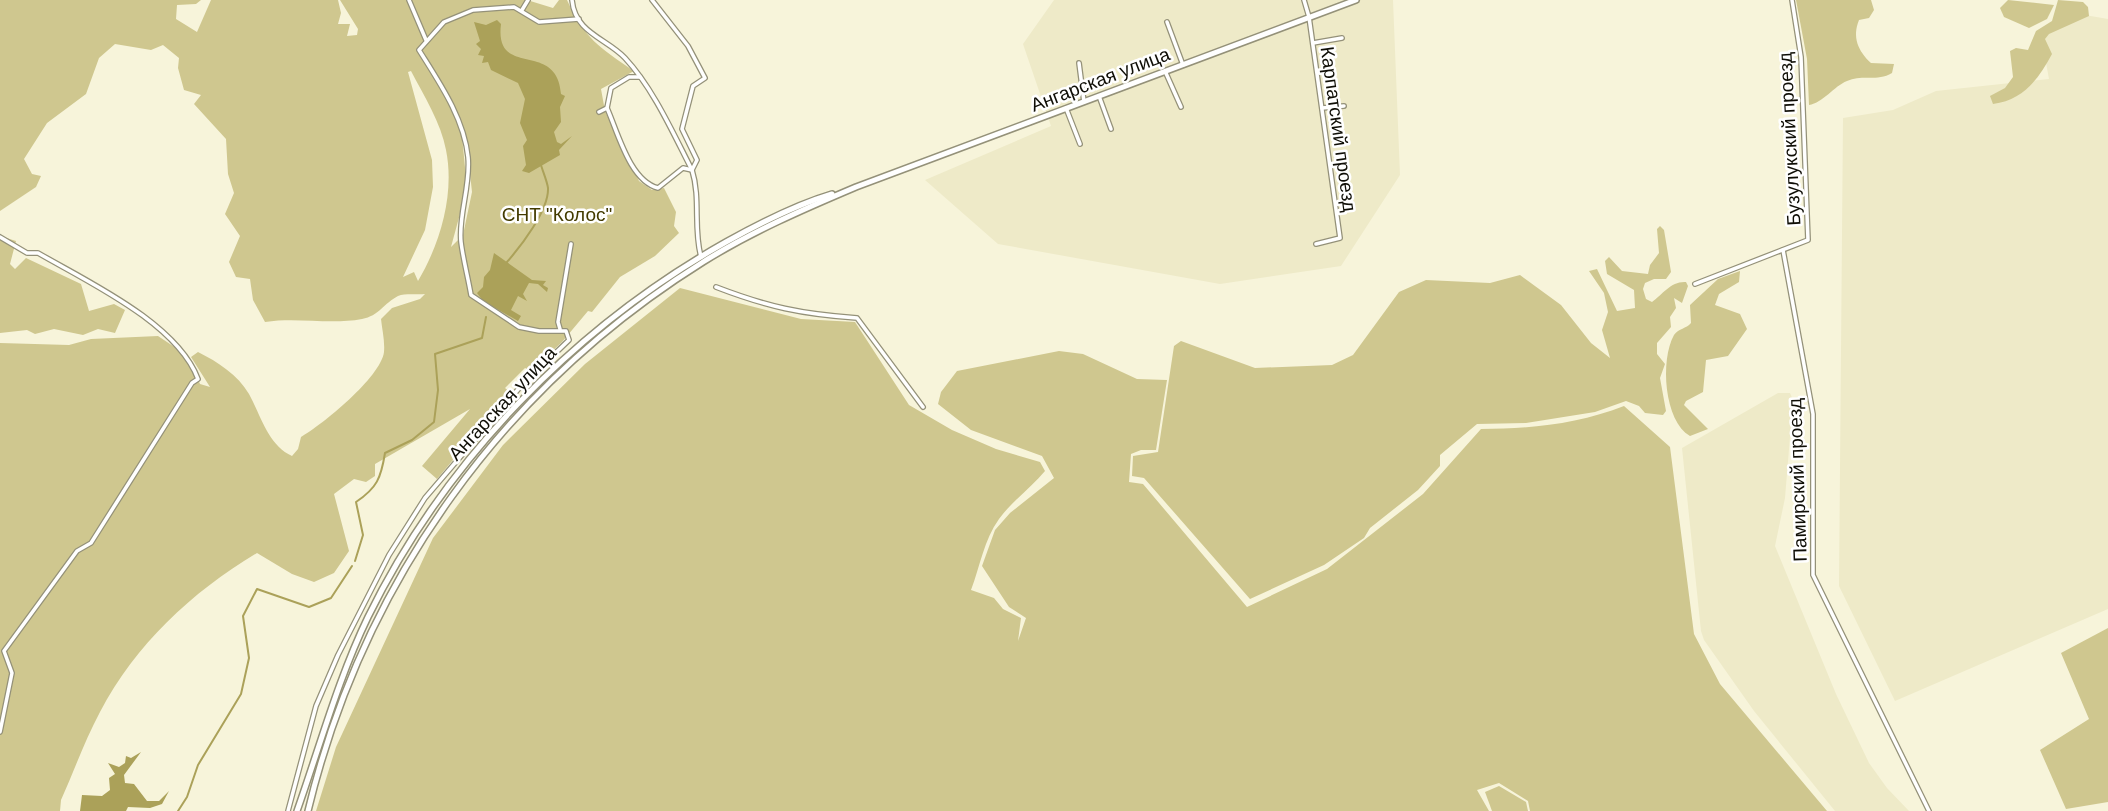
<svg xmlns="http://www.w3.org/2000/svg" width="2108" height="811" viewBox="0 0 2108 811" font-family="Helvetica,sans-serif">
	<rect width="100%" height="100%" fill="#f7f4da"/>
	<g fill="#eeeac8">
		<polygon points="1054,0 1393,0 1400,175 1341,266 1220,284 998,244 925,180 1051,126 1023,44"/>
		<polygon points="2056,10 2108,19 2108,609 1895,701 1839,586 1843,118 1893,110 1936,91 2049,79 2040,30 2059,28"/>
		<polygon points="1778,393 1790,393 1793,400 1785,498 1775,546 1836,694 1869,763 1887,788 1909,811 1835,811 1754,711 1704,640 1701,631 1682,448"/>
	</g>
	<g fill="#cfc78f" fill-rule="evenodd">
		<path d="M0,0H201L196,4L177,5L176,19L197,32L211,0H338L341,13L338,24H350L347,36L357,35L358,29L340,0H527L553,8L559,0H567C585,39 599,47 634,71L601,89L605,111L639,181L652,190L664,188L676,212L674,226L679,233L655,256L620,277L592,312L588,311L562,342L531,371L525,368L505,388L510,392L437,479L422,466L470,409L375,464V476L366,482L354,479L334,494L349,551L334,573L314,582L292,574L257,553C192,592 136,644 100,712C85,740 74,771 61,800L60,811H0V343L69,345L91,339L158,336L176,348L193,368L200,384L210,387L191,357L198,352C218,362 238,375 249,394C261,416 268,445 292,456L298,449L301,437C322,425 381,377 384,352C385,341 382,329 381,319L392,308L420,299L425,294C418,295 405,293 398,296C384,303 379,316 362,319C330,325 298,317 265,322L253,300L250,279L236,277L229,262L240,236L225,214L234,193L228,174L226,139L194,104L201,95L184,90L178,68L179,58L163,45L151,50L115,44L99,58L86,94L47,123L24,159L32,174L41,176L36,187L0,211ZM411,71C424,96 441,123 446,150C455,194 440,244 418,281L414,272L403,277L425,230L433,187L432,160L408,72ZM461,126L466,137L472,192L463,235L451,247L467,188Z"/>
		<path d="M1796,0H1871L1874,10L1869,18L1859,20C1852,37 1858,51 1871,63L1894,64L1892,73C1877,82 1862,74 1847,81C1834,86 1823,103 1809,105L1807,59Z"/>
		<polygon points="2008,0 2054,5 2047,19 2029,28 2004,17 2000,8"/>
		<path d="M2058,0L2083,2L2088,7L2089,16L2049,34L2045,39L2052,54C2038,80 2023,100 1993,104L1990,96L2005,88L2013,77L2010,51L2016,48L2028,50L2036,31L2052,21Z"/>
		<path d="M1660,226L1664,230L1671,272L1666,279H1654L1645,283L1643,289L1646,299L1652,302C1663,294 1671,281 1686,282L1688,286L1682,303L1674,298L1676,308L1670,317L1671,327L1657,343V354L1665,364L1660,378L1666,411L1663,415L1645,413L1639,406L1626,401L1595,412L1526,423L1477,424L1440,455V466L1418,490L1370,528L1364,538L1324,565L1250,599L1144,478L1132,476L1133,456L1158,452L1174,346L1181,341L1255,368L1332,365L1353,355L1399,292L1426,280L1490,283L1520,275L1561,305L1591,343L1610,358L1602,330L1608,312L1604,293L1589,271L1597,269L1617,311L1635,308L1634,290L1607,274L1605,261L1609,257L1622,271L1648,274L1650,265L1659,253L1657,229Z"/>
		<polygon points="0,236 16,241 10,264 15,269 26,258 81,284 89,311 114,304 125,310 115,333 98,329 83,335 54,329 35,334 27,330 0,333"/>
		<path d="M1740,271L1739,282L1719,294L1715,305L1740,314L1747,329L1728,356L1706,360L1703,392L1686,401L1684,405L1708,429L1690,436C1664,421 1660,360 1674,335C1679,328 1686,329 1691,323L1690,305L1718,279Z"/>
		<path d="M680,288L801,319L855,322L909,405L952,430L996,449L1040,462L1045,471C1031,488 1011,502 999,519C984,540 980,566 971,590L994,598L1003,609L1021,618L1018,641L1026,618L1009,607L982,566L995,530L1010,513L1054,478L1042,456L971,430L938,404L941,392L957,371L1059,351L1083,354L1137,379L1167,380L1156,450H1141L1131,454L1129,482L1143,484L1247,607L1327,569L1423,494L1481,429C1530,429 1578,424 1624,406L1670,447L1694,634L1720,684L1827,811H1530L1528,801L1499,783L1477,790L1489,811H316L336,747L433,538L503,445L585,364Z"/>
		<polygon points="2108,628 2108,802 2066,809 2040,750 2089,719 2061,653"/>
		<polygon points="1499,786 1526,802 1528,811 1492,811 1485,792"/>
	</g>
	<g fill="#aba159">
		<path d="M497,20L501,24C494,80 557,39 561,94L565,96L560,107L561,122L554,132L557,142L561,144L572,136L559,150L560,155L529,173L522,171L526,165L523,146L527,140L520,123L525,99L518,83L491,70L488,62L482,63L484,56L478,55L481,49L476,44L480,41L474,22L486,25Z"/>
		<polygon points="494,253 532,280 546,281 543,285 548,288 547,292 538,284 529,283 523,294 527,301 518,296 511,310 521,316 518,321 483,301 477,293 483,287 484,277 490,270"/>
		<polygon points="141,752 124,775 125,783 134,784 147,801 159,801 169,791 162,804 150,808 128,807 126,811 80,811 82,795 102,796 110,790 109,778 115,774 108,763 119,767 125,763 126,756 131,758"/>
	</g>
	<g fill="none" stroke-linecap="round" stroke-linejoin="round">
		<g stroke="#aba159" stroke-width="2">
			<path d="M507,262C521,246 549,210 548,188C547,181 543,172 541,165"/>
			<path d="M355,561L363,535L356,502C377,488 381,478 385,453L412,440L434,422L438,390L435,354L482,338L486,317"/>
			<polyline points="178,811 187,797 198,765 241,694 249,658 243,616 257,589 309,607 331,598 352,566"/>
		</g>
		<defs>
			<g id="minor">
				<polyline points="409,0 426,40"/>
				<path d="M572,0C575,33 606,38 625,58C653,88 673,133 692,170C701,199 693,228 701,257"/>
				<polyline points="1304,0 1309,17 1340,238 1316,244"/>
				<polyline points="522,10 528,0"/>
				<polyline points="1167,22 1183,65"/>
				<polyline points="1313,43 1342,38"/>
				<polyline points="1079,63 1084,102"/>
				<polyline points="1165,71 1181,107"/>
				<polyline points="1099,96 1111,129"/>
				<polyline points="607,108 611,88 629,77 640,77"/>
				<polyline points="1066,108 1080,144"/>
				<polyline points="1322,108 1344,106"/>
				<path d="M599,112L607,108C618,133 630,181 658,188L683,168L692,170L697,160L682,129L693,86L705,78L688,46L652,0"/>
				<path d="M0,237L27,253H38C88,282 177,323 198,379L192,383L91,543L77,551L4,651L12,673L0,732"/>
				<polyline points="1783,250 1813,414 1813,575 1929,811"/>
				<polyline points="1695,284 1808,240 1801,57 1792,0"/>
				<path d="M716,287C768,307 801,314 857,318L923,407"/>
				<polyline points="560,329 558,322 571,244"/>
				<path d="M288,811L316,706L338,655L389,555L425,498L521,386L569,340L566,331H539L519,327L471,295C468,277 463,259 461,242C458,216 471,185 468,157C464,118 439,82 419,50L444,22L473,10L514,7L539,22L579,19"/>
			</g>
			<g id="secondary">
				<path d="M297,811C320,746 338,679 368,617C445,460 575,327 726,242C760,223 795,205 832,194"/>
				<path d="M308,811C363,582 503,387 703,262C751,232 804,209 856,187L1356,0"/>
			</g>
		</defs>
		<use href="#minor" stroke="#949179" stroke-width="6"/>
		<use href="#secondary" stroke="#949179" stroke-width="8"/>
		<use href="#minor" stroke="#fff" stroke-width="3.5"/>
		<use href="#secondary" stroke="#fff" stroke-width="5"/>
	</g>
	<g text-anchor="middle" stroke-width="5" stroke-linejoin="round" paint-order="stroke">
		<g font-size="19" fill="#0f0e06" stroke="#fff">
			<text transform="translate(1100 79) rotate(-21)" y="7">Ангарская улица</text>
			<text transform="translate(1339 129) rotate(82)" y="7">Карпатский проезд</text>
			<text transform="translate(1789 139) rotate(-93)" y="7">Бузулукский проезд</text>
			<text transform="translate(502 403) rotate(-47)" y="7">Ангарская улица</text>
			<text transform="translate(1797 480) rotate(-92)" y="7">Памирский проезд</text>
		</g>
		<g font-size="19" fill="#433b00" stroke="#fff">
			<text x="557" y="221">СНТ "Колос"</text>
		</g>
	</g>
</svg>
